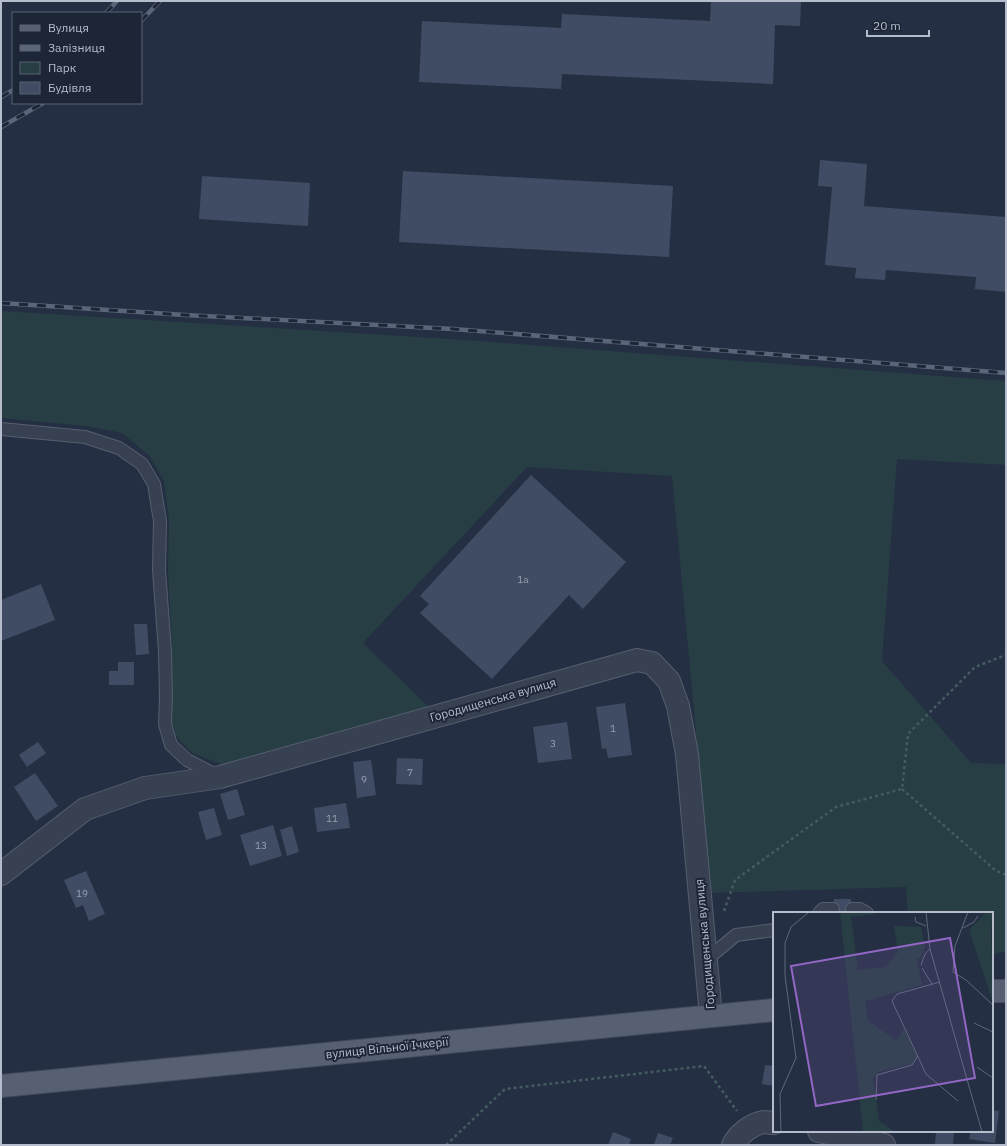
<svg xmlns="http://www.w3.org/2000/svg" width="1007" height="1146" viewBox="0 0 1007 1146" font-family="'IBM Plex Sans',sans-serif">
	<rect width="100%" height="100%" fill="#242f43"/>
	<polygon fill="#263e44" points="1,311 451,339 1006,381 1006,465 897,459 882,661 971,763 1006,764 1006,952 992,954 992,913 908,913 906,887 711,893 672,476 527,467 363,643 430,708 224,765 192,753 178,739 172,723 172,652 168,570 169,520 164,481 150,456 122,433 86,426 1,418"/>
	<g fill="#404c63">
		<polygon points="711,1 801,1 800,26 775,25 773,84 562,74 561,89 419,82 422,21 561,28 562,14 710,21"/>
		<polygon points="820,160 867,164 864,206 1006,217 1006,292 975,289 976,277 886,270 885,280 855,278 856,268 825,265 832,187 818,186"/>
		<polygon points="403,171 673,186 669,257 399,242"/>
		<polygon points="202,176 310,183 308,226 199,219"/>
		<polygon points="531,475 626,562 583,609 569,595 492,679 420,613 429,604 420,596"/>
		<polygon points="41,584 55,620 1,641 1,600"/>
		<polygon points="134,624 147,624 149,654 136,655"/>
		<polygon points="118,662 134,662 134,685 109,685 109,671 118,671"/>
		<polygon points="625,703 632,755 608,758 606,748 602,749 596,707"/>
		<polygon points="567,722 572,759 538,763 533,727"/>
		<polygon points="38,742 46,753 27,767 19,755"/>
		<polygon points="397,758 423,759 422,785 396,784"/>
		<polygon points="371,760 376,795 357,798 353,762"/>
		<polygon points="35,773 58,806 36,821 14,787"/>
		<polygon points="237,789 245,815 228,820 220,794"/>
		<polygon points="346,803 350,828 317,832 314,808"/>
		<polygon points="214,808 222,835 206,840 198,812"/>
		<polygon points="273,825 282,856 250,866 240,835"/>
		<polygon points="292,826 299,852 287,856 280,830"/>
		<polygon points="86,871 105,914 89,921 83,905 76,908 64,880"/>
		<polygon points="834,899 851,899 852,913 833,913"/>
		<polygon points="765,1065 774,1066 774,1086 762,1084"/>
		<polygon points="992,1110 999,1111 995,1143 969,1139 971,1131 992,1131"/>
		<polygon points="936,1131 954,1131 953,1145 935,1145"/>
		<polygon points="613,1132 631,1139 629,1145 608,1145"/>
		<polygon points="658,1133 673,1138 670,1145 657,1145 654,1144"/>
	</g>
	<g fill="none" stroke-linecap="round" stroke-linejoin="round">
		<defs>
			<g id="service">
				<polyline points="1,429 85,437 119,448 142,464 154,484 160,521 159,570 165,652 166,697 165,724 171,745 187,760 216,775"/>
				<polyline points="852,909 860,909 867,913"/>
				<polyline points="819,913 823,909 833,909"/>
				<polyline points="706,960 736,935 774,930"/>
			</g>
			<g id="minor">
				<polyline points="1,874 85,809 145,788 220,777 637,660 652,663 669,681 678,706 687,754 711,1016"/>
				<polyline points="819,1131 884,1145"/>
				<path d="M733,1145C739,1134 751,1124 764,1122C767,1122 771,1123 774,1123"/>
			</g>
			<g id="primary">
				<polyline points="992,991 1006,991"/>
				<polyline points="1,1086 774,1010"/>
			</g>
		</defs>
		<use href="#service" stroke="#565f6f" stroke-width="14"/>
		<use href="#minor" stroke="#565f6f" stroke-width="24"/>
		<use href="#primary" stroke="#424a5b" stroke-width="24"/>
		<g stroke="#445b60" stroke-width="2.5" stroke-dasharray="3 3" stroke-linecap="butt">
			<polyline points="902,789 995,870 1006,875"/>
			<polyline points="724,911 735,880 836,807 902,789 908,734 975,667 1006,655"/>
			<polyline points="446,1145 505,1089 704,1066 737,1111"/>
		</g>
		<use href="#service" stroke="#384152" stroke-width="12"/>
		<use href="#minor" stroke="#384152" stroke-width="22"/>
		<use href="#primary" stroke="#566072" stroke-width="22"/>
		<defs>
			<g id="rail">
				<polyline points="106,13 117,1"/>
				<polyline points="141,21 160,1"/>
				<polyline points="1,97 13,90"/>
				<polyline points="1,127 43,103"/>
				<polyline points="1,303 185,315 453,329 1006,373"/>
			</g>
		</defs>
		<use href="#rail" stroke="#5a6579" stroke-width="4.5"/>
		<use href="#rail" stroke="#1d2637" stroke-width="3" stroke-dasharray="9" stroke-linecap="butt"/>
	</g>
	<g text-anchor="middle" stroke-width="4" stroke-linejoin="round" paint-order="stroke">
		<g font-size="10" fill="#98a1b2">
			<text x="523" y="583">1а</text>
			<text x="613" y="732">1</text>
			<text x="553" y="747">3</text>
			<text x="410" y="776">7</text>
			<text x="364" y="783">9</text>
			<text x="332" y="822">11</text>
			<text x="261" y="849">13</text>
			<text x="82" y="897">19</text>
		</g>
		<g font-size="12" fill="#b5bdcc" stroke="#1d2637">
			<text transform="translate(493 700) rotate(-16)" y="4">Городищенська вулиця</text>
			<text transform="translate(705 944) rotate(-95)" y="4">Городищенська вулиця</text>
			<text transform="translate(387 1048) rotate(-6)" y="4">вулиця Вільної Ічкерії</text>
		</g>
	</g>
	<g transform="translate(773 912)">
		<rect width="220" height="220" fill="#242f43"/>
		<path d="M67,0H101L102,2L78,5L85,58L113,55L125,40L121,14L148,15L152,35L148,45L144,47L149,73L92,89L95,109L123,128L131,117L144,144L141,151L106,160L100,166L106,209L122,220H90ZM214,0H220L218,19L220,90L196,18Z" fill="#263e44"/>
		<path fill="none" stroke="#5e687a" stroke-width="1" d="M153,0L157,37L209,220M195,0L182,34L180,60L193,68L220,93M142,5L143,10L153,14M190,16L201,10L205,4M148,53L152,42L157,37M149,56L159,72M167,70L124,82L119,89L153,162L185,189M201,111L220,120M204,155L220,166M103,188L104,163L139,153L145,144M8,220L7,182L23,146L12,64V31L18,15L36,0"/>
		<path fill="#9266c4" fill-opacity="0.15" stroke="#9266c4" stroke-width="2" d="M177,26L202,166L43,194L18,54Z"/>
		<rect width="220" height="220" fill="none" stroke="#b5bdcc" stroke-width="2"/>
	</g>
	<rect width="1007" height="1146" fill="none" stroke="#b5bdcc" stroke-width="4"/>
	<rect x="12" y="12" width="130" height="92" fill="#1d2637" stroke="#5a6273"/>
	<rect x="20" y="25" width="20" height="6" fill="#566072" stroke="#5a6273"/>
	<text x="48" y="32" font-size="12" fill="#b5bdcc">Вулиця</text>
	<rect x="20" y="45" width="20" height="6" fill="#5a6579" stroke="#5a6273"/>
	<text x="48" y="52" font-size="12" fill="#b5bdcc">Залізниця</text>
	<rect x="20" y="62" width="20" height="12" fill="#263e44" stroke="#5a6273"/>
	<text x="48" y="72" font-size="12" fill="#b5bdcc">Парк</text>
	<rect x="20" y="82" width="20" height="12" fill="#404c63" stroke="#5a6273"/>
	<text x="48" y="92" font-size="12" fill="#b5bdcc">Будівля</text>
	<path d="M867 30v6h62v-6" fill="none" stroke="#b5bdcc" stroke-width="2"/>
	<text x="873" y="30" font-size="12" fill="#b5bdcc" stroke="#1d2637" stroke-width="3" paint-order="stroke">20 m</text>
</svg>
